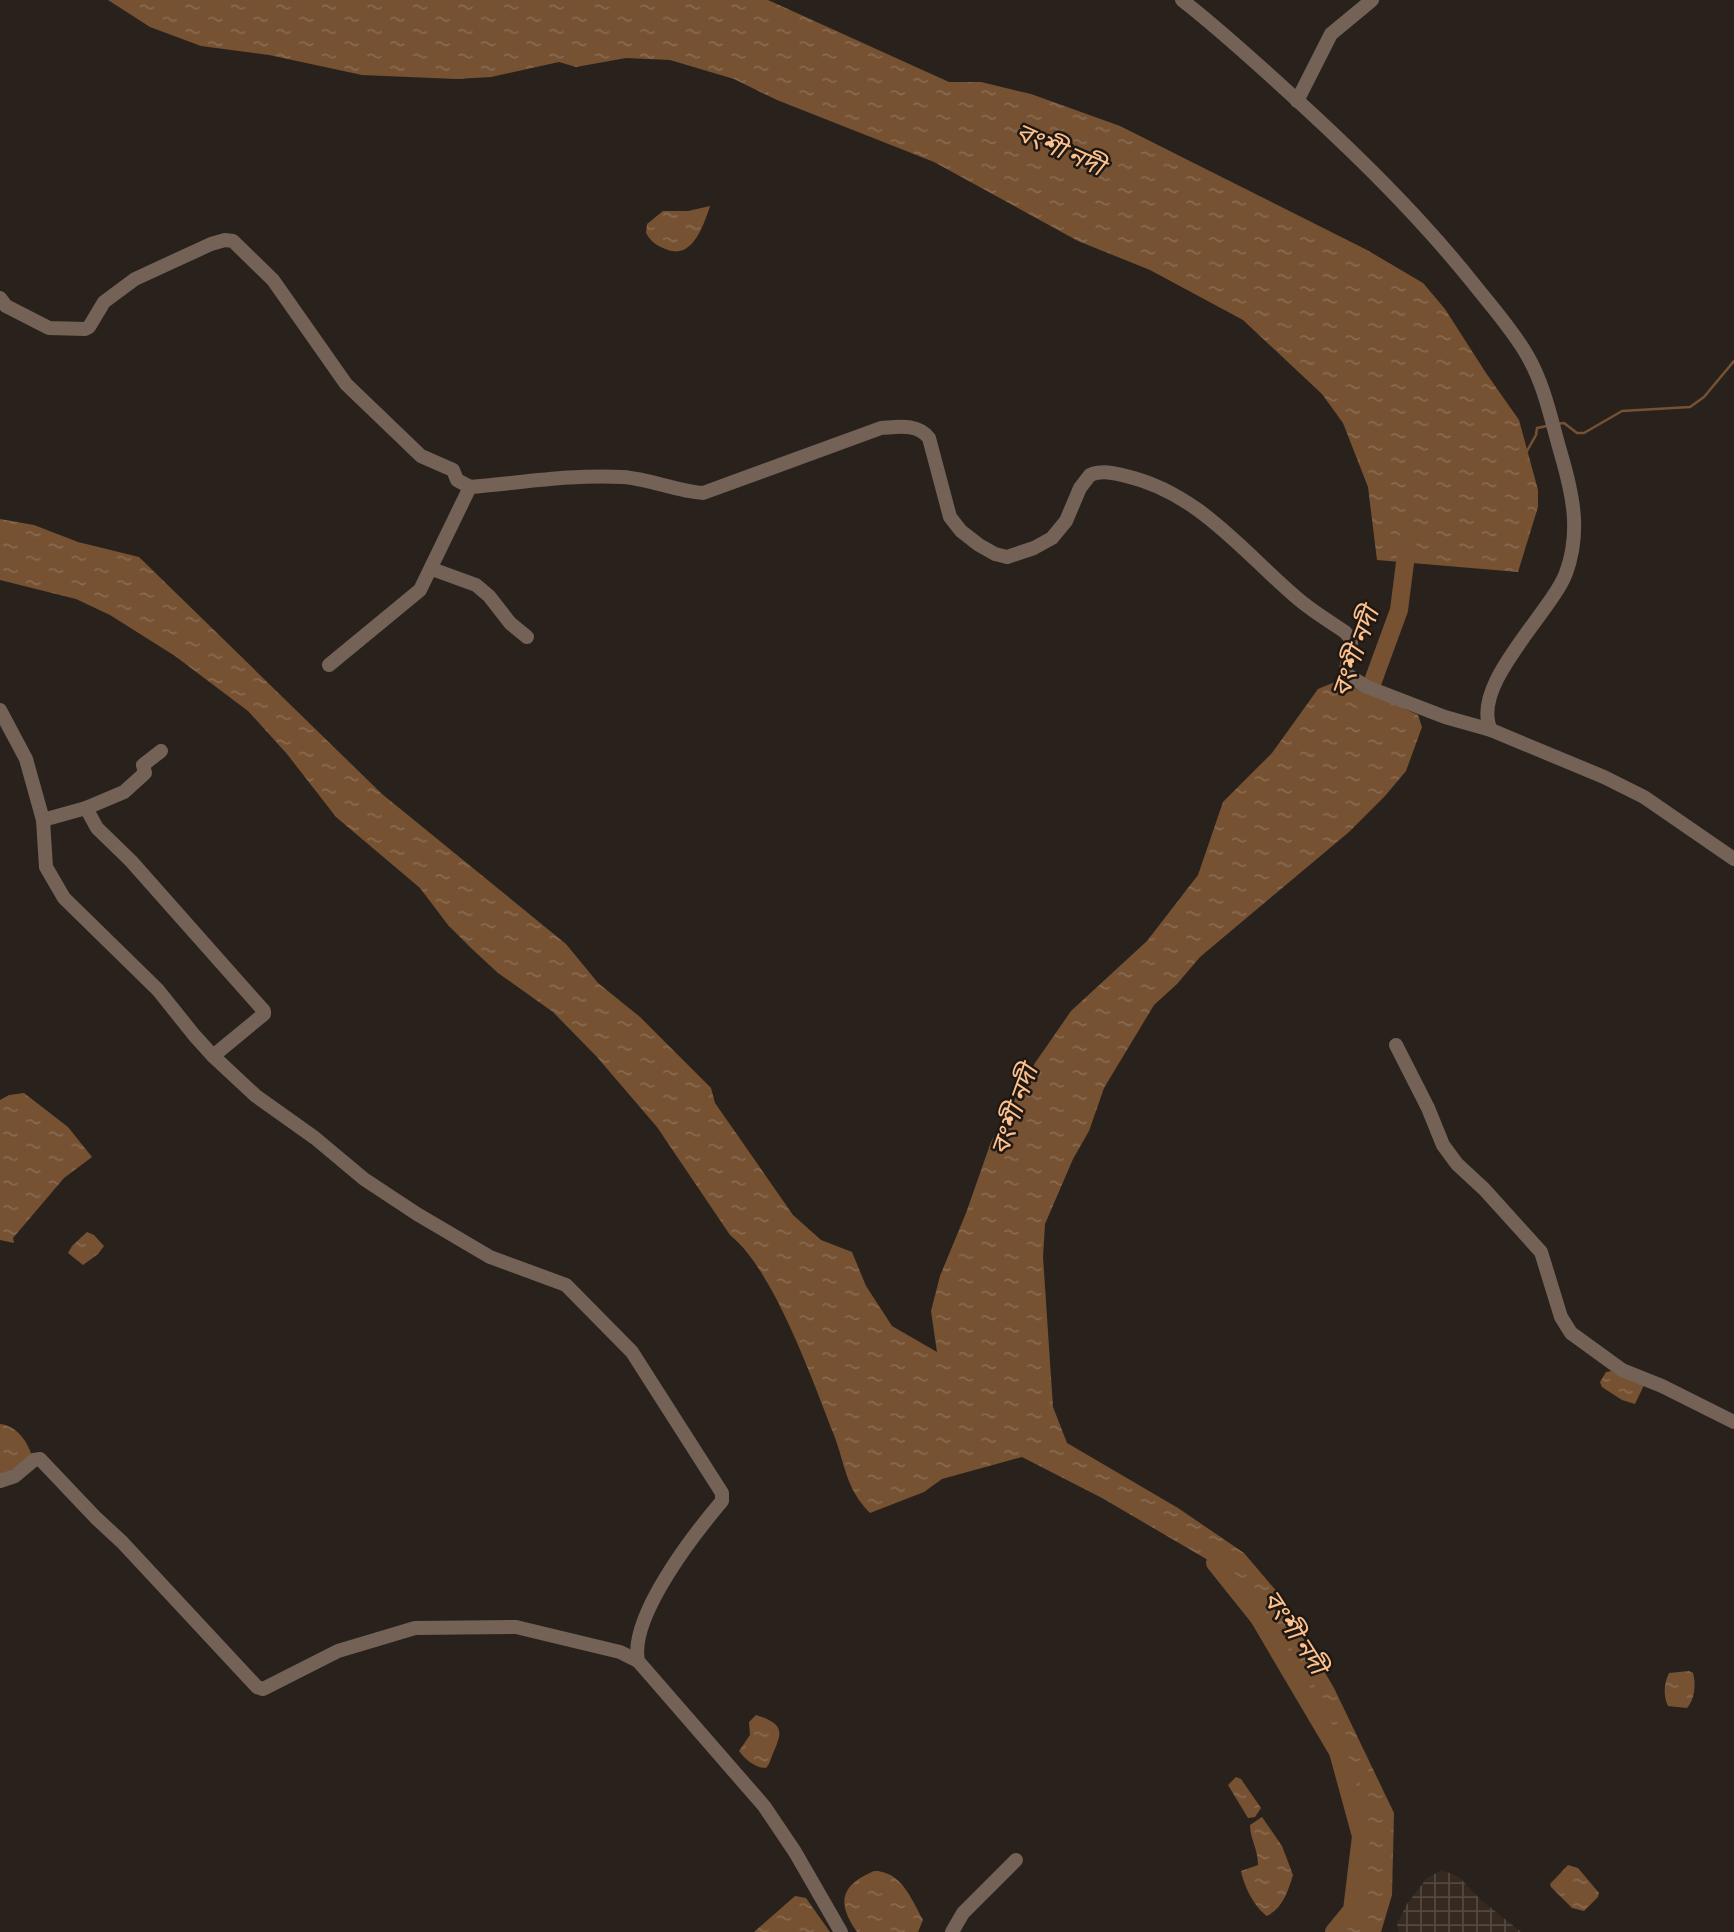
<svg xmlns="http://www.w3.org/2000/svg" width="1734" height="1932" viewBox="0 0 1734 1932" font-family="Commissioner,'Noto Sans Bengali',sans-serif">
	<defs>
		<pattern id="industrial-grid" width="8" height="8" patternUnits="userSpaceOnUse" patternTransform="scale(1.75)"><rect width="8" height="8" fill="#362a20"/><path d="M0 4h8M4 0v8" fill="none" stroke="#534840"/></pattern>
		<pattern id="water-ripples" width="26" height="14" patternUnits="userSpaceOnUse" patternTransform="scale(1.75)"><rect width="26" height="14" fill="#765233"/><path d="M2 4q2-2 4 0t4 0M15 11q2-2 4 0t4 0" fill="none" stroke="#896a50"/></pattern>
	</defs>
	<rect width="100%" height="100%" fill="#29221c"/>
	<polygon fill="url(#industrial-grid)" points="1442,1870 1459,1877 1481,1900 1521,1932 1399,1932 1397,1924 1407,1904 1427,1878"/>
	<g fill="url(#water-ripples)">
		<polygon points="108,0 768,0 949,82 981,82 1031,94 1120,126 1367,250 1423,283 1445,309 1486,373 1519,420 1538,490 1538,507 1518,572 1377,560 1368,487 1343,423 1322,394 1243,320 1150,270 1078,241 934,162 777,100 734,79 670,60 626,58 576,67 559,62 491,77 456,79 362,75 269,55 201,46 150,27"/>
		<path d="M710,206C704,224 693,259 668,250C657,246 652,243 646,233L647,224L663,211H688Z"/>
		<path d="M0,519L34,525L78,542L139,557L382,794L566,944L598,983L640,1017L711,1088L715,1103L793,1215L821,1240L852,1252L866,1286L892,1326L937,1352L931,1311L940,1276L966,1213L991,1142L1035,1063L1071,1011L1147,941L1198,875L1223,802L1272,753L1318,689L1335,682L1370,693L1418,715L1422,727L1406,771L1385,796L1349,832L1200,957L1177,984L1154,1005L1104,1088L1089,1131L1073,1159L1045,1224L1043,1257L1053,1407L1067,1443L1178,1508L1244,1553L1278,1593L1334,1688L1394,1813L1392,1895L1381,1932H1334L1356,1888L1366,1825L1337,1742L1249,1601L1208,1560L1102,1498L1022,1457L942,1479L924,1492L870,1513C845,1487 846,1467 834,1435C813,1382 774,1270 730,1235L657,1127L597,1057L553,1012L498,973L471,948L448,925L420,888L336,817L287,754L248,711L175,656L110,615L76,599L0,580Z"/>
		<polygon points="24,1093 68,1127 92,1157 64,1178 13,1238 14,1243 0,1240 0,1100 9,1095"/>
		<polygon points="87,1232 94,1235 104,1246 98,1254 83,1265 68,1253 72,1246"/>
		<polygon points="1611,1371 1644,1385 1635,1404 1622,1400 1602,1387 1600,1382 1606,1372"/>
		<path d="M0,1424C17,1426 27,1441 32,1456L26,1463L0,1475Z"/>
		<path d="M1689,1671L1693,1673C1696,1684 1695,1699 1687,1708L1668,1706C1663,1696 1664,1683 1669,1673Z"/>
		<path d="M756,1715C791,1726 779,1736 769,1764L766,1768C755,1768 745,1759 739,1751L750,1735L749,1722Z"/>
		<polygon points="1236,1777 1241,1779 1261,1808 1255,1817 1248,1818 1228,1785"/>
		<path d="M1262,1817L1282,1846L1293,1875C1288,1891 1283,1908 1267,1916C1254,1907 1244,1886 1241,1871L1258,1865C1258,1849 1250,1839 1250,1825Z"/>
		<polygon points="1568,1865 1578,1868 1599,1893 1598,1897 1584,1911 1572,1908 1551,1887 1550,1884"/>
		<path d="M874,1871C901,1871 911,1898 923,1920L918,1932H857C836,1902 841,1885 874,1871Z"/>
		<polygon points="795,1896 806,1898 830,1932 754,1932"/>
	</g>
	<g fill="none" stroke-linecap="round" stroke-linejoin="round">
		<g stroke="#765233" stroke-width="2.5">
			<polyline points="1557,424 1564,423 1577,433 1584,433 1622,411 1690,407 1704,397 1734,361"/>
			<polyline points="1527,451 1536,435 1537,428 1547,426"/>
		</g>
		<g stroke="#765233" stroke-width="18">
			<polyline points="1365,703 1399,610 1408,539"/>
			<polyline points="1215,1563 1259,1618 1338,1752 1361,1836 1352,1910 1334,1932"/>
		</g>
		<g stroke="#736255" stroke-width="14">
			<path d="M1182,0C1218,28 1252,59 1286,90C1352,150 1417,213 1473,283C1492,307 1512,329 1527,355C1545,386 1551,420 1561,454C1573,495 1581,532 1566,573C1551,613 1469,686 1491,730"/>
			<polyline points="1297,101 1331,34 1372,0"/>
			<path d="M0,298L6,306L49,328L85,329L89,327L104,302L135,279L211,244L225,240L233,241L273,280L346,384L421,456L453,470L457,480L470,487C520,483 573,474 623,477C650,479 676,491 703,493L881,428C898,427 917,423 929,438L950,517L961,531L979,545L995,554L1007,557L1034,548L1052,538L1066,521L1080,488L1090,475C1102,470 1114,473 1126,476C1199,493 1243,552 1297,598C1312,611 1329,621 1345,632L1351,639C1352,651 1346,661 1346,674L1367,687L1445,717L1491,730L1604,777L1644,797L1734,859"/>
			<polyline points="432,569 476,585 489,596 510,623 527,637"/>
			<polyline points="329,665 420,590 470,487"/>
			<polyline points="0,710 26,759 43,820 86,808"/>
			<path d="M161,751L143,765L145,773L124,792L86,808L97,828L131,861L264,1011V1014L213,1056L256,1096L315,1138L364,1179L417,1214L490,1257L566,1285L632,1352L722,1493V1501C694,1534 629,1617 638,1661L764,1806L795,1852L841,1932"/>
			<polyline points="43,820 46,867 64,898 158,990 194,1035 213,1056"/>
			<polyline points="1396,1045 1428,1108 1443,1145 1457,1164 1484,1189 1541,1252 1561,1317 1571,1333 1622,1370 1662,1386 1734,1422"/>
			<polyline points="0,1481 15,1476 34,1460 40,1459 96,1518 122,1542 257,1687 263,1689 338,1651 415,1628 516,1627 620,1652 638,1661"/>
			<polyline points="952,1932 963,1913 1016,1860"/>
		</g>
	</g>
	<g text-anchor="middle" stroke-width="5" stroke-linejoin="round" paint-order="stroke">
		<g font-size="26" font-style="italic" fill="#fec18e" stroke="#1f1813">
			<text transform="translate(1060 149) rotate(24)" y="9">বংশী নদী</text>
			<text transform="translate(1355 652) rotate(-70)" y="9">বংশী নদী</text>
			<text transform="translate(1014 1110) rotate(-70)" y="9">বংশী নদী</text>
			<text transform="translate(1295 1632) rotate(57)" y="9">বংশী নদী</text>
		</g>
	</g>
</svg>
